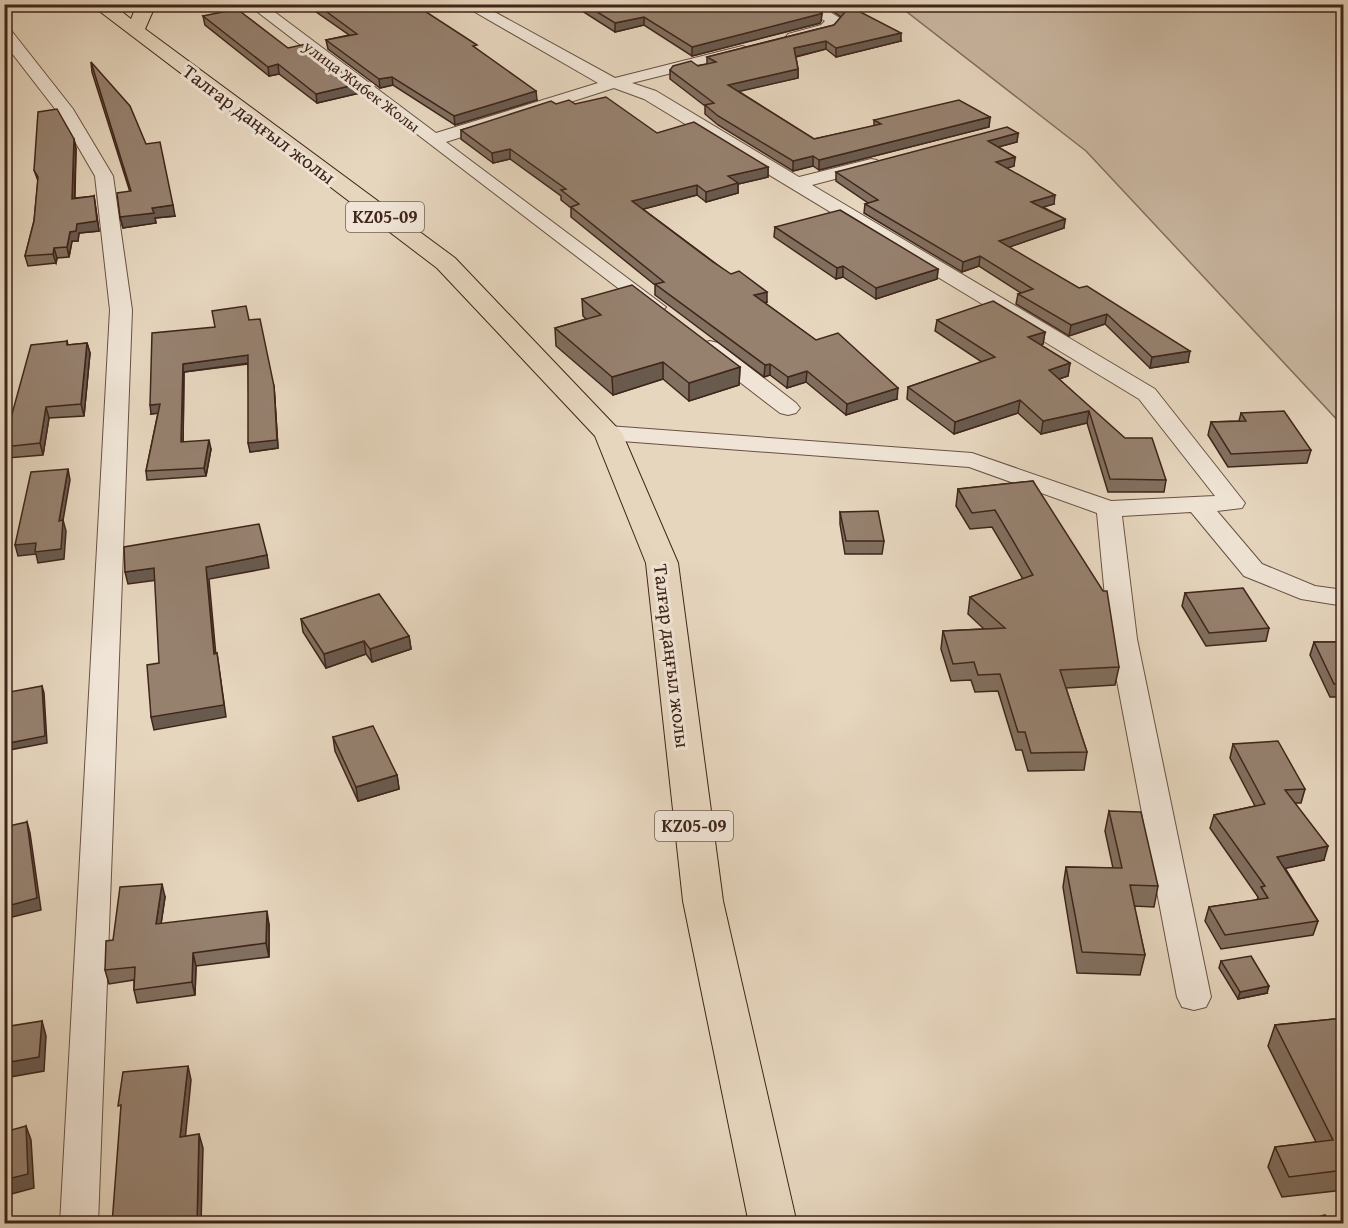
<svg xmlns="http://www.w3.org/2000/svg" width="1348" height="1228" viewBox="0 0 1348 1228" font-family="'Gentium Book Plus',serif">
	<rect width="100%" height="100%" fill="#e6d6be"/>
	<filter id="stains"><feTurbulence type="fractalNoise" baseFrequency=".00333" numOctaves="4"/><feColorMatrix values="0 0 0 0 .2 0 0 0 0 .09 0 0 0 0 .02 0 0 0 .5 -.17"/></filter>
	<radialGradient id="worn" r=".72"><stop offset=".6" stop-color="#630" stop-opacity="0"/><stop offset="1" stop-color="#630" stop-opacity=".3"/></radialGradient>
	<polygon fill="#cab8a2" stroke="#846e5e" stroke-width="1.5" points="898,5 1343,5 1343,426 1086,151"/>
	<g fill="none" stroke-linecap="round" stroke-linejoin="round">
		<defs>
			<g id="street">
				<polygon points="247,4 264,4 436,133 598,83 461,4 480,4 615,78 742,46 748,48 750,51 748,54 632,83 656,91 799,177 871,159 877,160 880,164 877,168 812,185 1155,389 1245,503 1242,508 1217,511 1262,564 1315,586 1344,590 1344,606 1301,599 1244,576 1191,512 1122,516 1137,639 1211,997 1206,1007 1194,1010 1182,1007 1177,997 1109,639 1097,513 969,467 608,440 600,438 596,433 600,428 608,426 972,453 1111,501 1215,496 1139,399 644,99 614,88 446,142 666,307 662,311 655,313 648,311"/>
				<polygon points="797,4 817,4 843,20 833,31 794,42 788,40 786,37 788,34 821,25 825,21"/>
				<polygon points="4,27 10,29 73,109 113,176 132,310 98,1224 60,1224 110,310 95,176 59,114 4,43"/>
				<polygon points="710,341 718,343 796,403 800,408 796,413 788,415 780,413 702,353 699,348 702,343"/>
			</g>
			<polygon id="primary" points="90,4 112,4 131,19 137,4 156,4 145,29 455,258 622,433 678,563 723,901 797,1224 749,1224 683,901 646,563 595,436 437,268"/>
		</defs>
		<use href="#street" stroke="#695143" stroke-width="2"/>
		<use href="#primary" stroke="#3f251a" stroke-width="2"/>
		<use href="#street" fill="#efe4d5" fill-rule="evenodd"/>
		<use href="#primary" fill="#e6d6be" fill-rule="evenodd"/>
	</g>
	<g fill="#816f5f" stroke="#3f251a" stroke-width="1.5">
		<polygon points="279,4 414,4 477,49 537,100 455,125 393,85 380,88 328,49 326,40 349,35 306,5 285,9"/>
		<polygon points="571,4 809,4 822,13 821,21 820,23 692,56 644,25 615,32"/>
		<polygon points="822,4 851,4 846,5 901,41 836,57 826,49 796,57 798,69 798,78 738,91 814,139 874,126 874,120 990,117 989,127 819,170 813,166 793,171 718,125 705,114 705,106 670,79 670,70 707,64 707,57 834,25 841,17"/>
		<polygon points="203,16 288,48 360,93 317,103 279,74 269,76 205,25"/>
		<polygon points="91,62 175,216 155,218 156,223 123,228 120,217 130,192 92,72"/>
		<polygon points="556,104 575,104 657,133 768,167 768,177 738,184 738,193 706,202 697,195 643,209 767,302 765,303 897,399 846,415 806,382 787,388 770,375 764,377 655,295 655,285 571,217 571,208 561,200 561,196 510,159 493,163 461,139 461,130"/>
		<polygon points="1018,133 1017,142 998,147 1015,157 1014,166 1007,168 1054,204 1043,207 1065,219 1064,228 1009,247 1188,362 1150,368 1105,324 1069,336 1016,304 1018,294 1021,293 979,266 962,272 864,213 865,204 868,203 836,181 836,172"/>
		<polygon points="74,139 76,149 75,198 94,196 99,231 79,233 78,241 72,241 69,257 57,258 56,263 28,266 25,256 34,221 38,181 34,170"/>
		<polygon points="775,227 938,269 937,279 876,299 843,277 836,279 774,237"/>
		<polygon points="582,299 740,367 739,385 689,401 663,379 613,395 556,346 555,328 586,319 583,316"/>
		<polygon points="249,320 274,386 278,448 250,452 248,364 184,372 183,442 211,449 206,476 147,480 146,471 158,413 151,414 215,327"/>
		<polygon points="937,320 1045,332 1043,344 1040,345 1070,363 1068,376 1059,379 1166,480 1164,492 1108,492 1087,423 1041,434 1018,413 954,434 907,399 908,387 982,362 935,331"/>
		<polygon points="67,341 68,345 87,343 90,353 84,416 49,418 43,455 7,458 4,451 4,443"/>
		<polygon points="1241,413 1311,450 1307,463 1228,467 1208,435 1211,422 1239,421"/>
		<polygon points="1033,481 1119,667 1115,685 1066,688 1087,752 1084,770 1028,771 1022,750 1016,750 998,691 975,692 971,680 951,681 941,649 943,631 984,629 968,614 970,597 1023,579 992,527 970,529 956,506 958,489"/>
		<polygon points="840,512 884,541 882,554 845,554 840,524"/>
		<polygon points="1185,593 1269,628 1266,641 1206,646 1182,606"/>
		<polygon points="301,619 409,636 411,649 372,662 366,654 326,668 303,632"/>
		<polygon points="1314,642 1344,642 1344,708 1337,697 1330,697 1310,655"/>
		<polygon points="333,737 397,775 399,789 358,801 335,751"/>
		<polygon points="1233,744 1305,789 1301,803 1295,803 1324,860 1285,868 1318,921 1313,935 1221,949 1205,921 1209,907 1257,900 1258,897 1210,828 1214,815 1255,806 1230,758"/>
		<polygon points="1109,811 1158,886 1154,907 1134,906 1145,955 1140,975 1077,973 1063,887 1066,867 1113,868 1105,831"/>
		<polygon points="165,897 161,924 269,924 269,957 196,966 195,995 137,1003 134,990 134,980 109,984 105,970 113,940"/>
		<polygon points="1221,961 1267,993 1238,999 1219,968"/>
		<polygon points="1344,1018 1344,1190 1282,1197 1268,1167 1275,1147 1316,1142 1268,1046 1275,1025"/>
	</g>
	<g fill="#695a4e" stroke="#3f251a" stroke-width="1.5">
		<polygon points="284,4 306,4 306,5 285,9"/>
		<polygon points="822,13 821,21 820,23 692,56 692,47"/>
		<polygon points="644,17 644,25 615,32 615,23"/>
		<polygon points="901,33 901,41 836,57 836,48"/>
		<polygon points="826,41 826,49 794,57 794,48"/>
		<polygon points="278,64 279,74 269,76 268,67"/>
		<polygon points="798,69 798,78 728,94 728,85"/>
		<polygon points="392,77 393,85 380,88 379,79"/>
		<polygon points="358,84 360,93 317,103 316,94"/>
		<polygon points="536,91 537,100 455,125 454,116"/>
		<polygon points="990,117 989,127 819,170 819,160"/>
		<polygon points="1018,133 1017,142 987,150 988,141"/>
		<polygon points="74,139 76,149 74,208 72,199"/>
		<polygon points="510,149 510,159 493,163 492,153"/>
		<polygon points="813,156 813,166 793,171 793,161"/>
		<polygon points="1015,157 1014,166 995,172 996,162"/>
		<polygon points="768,167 768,177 738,184 738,193 706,202 706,192 728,176"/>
		<polygon points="697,185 697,195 632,212 632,201"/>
		<polygon points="1055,195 1054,204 1030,211 1031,202"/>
		<polygon points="94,196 99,231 79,233 78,241 72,241 69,257 67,247 70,232 77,224"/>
		<polygon points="173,205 175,216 155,218 156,223 123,228 120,217 152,208"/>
		<polygon points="1065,219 1064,228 998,251 999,241"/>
		<polygon points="54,248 57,258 56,263 53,254"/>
		<polygon points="980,256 979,266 962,272 963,262"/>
		<polygon points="843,266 843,277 836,279 837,268"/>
		<polygon points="938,269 937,279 876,299 876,288"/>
		<polygon points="767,292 767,302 754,306 754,295"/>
		<polygon points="1107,314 1105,324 1069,336 1071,325"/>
		<polygon points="1045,332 1043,344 1026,349 1028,337"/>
		<polygon points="87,343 90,353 84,416 81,404"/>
		<polygon points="1190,351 1188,362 1150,368 1152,357"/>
		<polygon points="248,355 249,363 184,372 183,450 181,442 183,364"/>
		<polygon points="663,362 663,379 613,395 612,377"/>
		<polygon points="1070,363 1068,376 1047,383 1049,370"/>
		<polygon points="770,364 770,375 764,377 765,365"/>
		<polygon points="740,367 739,385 689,401 689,383"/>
		<polygon points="807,371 806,382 787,388 788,377"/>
		<polygon points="274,386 278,448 250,452 248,443"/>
		<polygon points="898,388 897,399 846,415 847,404"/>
		<polygon points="1020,400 1018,413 954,434 955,422"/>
		<polygon points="160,404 162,413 151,414 150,405"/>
		<polygon points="46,407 49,418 43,455 40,443"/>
		<polygon points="1089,411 1087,423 1041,434 1043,421"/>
		<polygon points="209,440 211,449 206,476 204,468"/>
		<polygon points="68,469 70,480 61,532 59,521"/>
		<polygon points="63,520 66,531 64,559 38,563 36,554 18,556 15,545"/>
		<polygon points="267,555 269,568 209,579 217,667 214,654 206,567"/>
		<polygon points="154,568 157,580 128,584 125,572"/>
		<polygon points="409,636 411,649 372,662 370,649"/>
		<polygon points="364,641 366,654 326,668 324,654"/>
		<polygon points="217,653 226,717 154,730 151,717"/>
		<polygon points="42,686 44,693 47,743 4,751 4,744"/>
		<polygon points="397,775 399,789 358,801 356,787"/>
		<polygon points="27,822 30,833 41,910 4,919 4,907"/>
		<polygon points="1328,846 1324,860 1273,871 1277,857"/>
		<polygon points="162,884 165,897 159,937 156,924"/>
		<polygon points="267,911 269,924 269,957 266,943"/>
		<polygon points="193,953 196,966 195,995 192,982"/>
		<polygon points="1269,986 1267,993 1238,999 1240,992"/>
		<polygon points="42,1021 46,1036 44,1071 4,1078 4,1063"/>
		<polygon points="188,1066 191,1080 184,1151 180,1137"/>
		<polygon points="26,1126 31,1140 34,1188 4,1196 4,1180"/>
		<polygon points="199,1134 203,1148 201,1224 197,1224"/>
	</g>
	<g fill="#96816f" stroke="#3f251a" stroke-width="1.5">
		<polygon points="316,4 414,4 477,45 473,46 536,91 454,116 392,77 379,79 326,40 357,34"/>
		<polygon points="584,4 809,4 822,13 820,14 692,47 644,17 615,23"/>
		<polygon points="835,4 845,4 901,33 836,48 826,41 794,48 798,69 728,85 814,139 881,124 874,120 959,100 990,117 819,160 813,156 793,161 718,116 705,105 714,103 670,70 673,66 691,61 698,66 716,62 707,57 834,25 846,11"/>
		<polygon points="237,9 288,48 306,44 358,84 316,94 278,64 268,67 203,16"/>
		<polygon points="91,62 130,106 146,144 160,142 173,205 152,208 154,213 120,217 117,193 131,191"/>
		<polygon points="606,97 657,133 694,122 768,167 728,176 738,183 706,192 697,185 632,201 713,262 731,274 739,271 767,292 754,295 816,340 838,333 898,388 847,404 807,371 788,377 770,364 765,365 655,284 664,282 571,207 579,204 561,190 566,189 510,149 492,153 461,130 551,101 556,104 569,100 575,104"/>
		<polygon points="57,109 74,139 72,199 94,196 97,221 77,224 76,231 70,232 67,247 54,248 53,254 25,256 34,221 38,177 34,170 38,112"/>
		<polygon points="1007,127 1018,133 988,141 1015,157 996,162 1055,195 1031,202 1065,219 999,241 1079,288 1087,286 1190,351 1152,357 1107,314 1071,325 1018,294 1033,289 980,256 963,262 865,204 878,200 836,172"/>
		<polygon points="840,210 938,269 876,288 843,266 837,268 775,227"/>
		<polygon points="632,285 740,367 689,383 663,362 612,377 555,328 601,315 582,299"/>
		<polygon points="993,301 1045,332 1028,337 1070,363 1049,370 1125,438 1152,438 1166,480 1110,479 1089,411 1043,421 1020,400 955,422 908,387 995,357 937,320"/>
		<polygon points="246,306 249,320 260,319 274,386 277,440 248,443 248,355 183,364 181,442 209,440 204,468 146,471 160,404 150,405 152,333 215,327 212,311"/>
		<polygon points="67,341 67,345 87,343 81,404 46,407 40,443 4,447 4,443 31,345"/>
		<polygon points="1284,411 1311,450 1231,454 1211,422 1246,421 1241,413"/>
		<polygon points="68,469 59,521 63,520 61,549 35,552 36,543 15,545 31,472"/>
		<polygon points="1033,481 1103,591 1107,591 1119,667 1060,670 1087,752 1031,753 1025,732 1018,732 1000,674 978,675 974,662 953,664 943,631 1005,628 970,597 1033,575 995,510 972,513 958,489"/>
		<polygon points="878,511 884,541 846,541 840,512"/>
		<polygon points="259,524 267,555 206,567 214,654 217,653 224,705 151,717 147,665 159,663 154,568 125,572 124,547"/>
		<polygon points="1243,588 1269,628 1209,633 1185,593"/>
		<polygon points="379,594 409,636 370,649 364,641 324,654 301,619"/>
		<polygon points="1314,642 1344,642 1344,688 1341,684 1334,684"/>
		<polygon points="42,686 45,736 4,744 4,693"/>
		<polygon points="373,726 397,775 356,787 333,737"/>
		<polygon points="1278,741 1305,789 1285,790 1328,846 1277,857 1318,921 1225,935 1209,907 1268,898 1261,887 1265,886 1214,815 1265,804 1233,744"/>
		<polygon points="1109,811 1141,812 1158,886 1130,885 1145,955 1082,952 1066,867 1122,868"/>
		<polygon points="27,822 37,898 4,907 4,827"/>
		<polygon points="162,884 156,924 267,911 266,943 193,953 192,982 134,990 135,967 105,970 106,941 113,940 120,887"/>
		<polygon points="1251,956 1269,986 1240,992 1221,961"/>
		<polygon points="1344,1018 1344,1170 1289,1177 1275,1147 1333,1140 1275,1025"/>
		<polygon points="42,1021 39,1057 4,1063 4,1027"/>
		<polygon points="188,1066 180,1137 199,1134 197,1224 112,1224 121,1105 118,1106 123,1072"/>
		<polygon points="26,1126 28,1174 4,1180 4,1132"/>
		<polygon points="1325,1215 1331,1224 1295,1224"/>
	</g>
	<g text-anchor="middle" stroke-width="6" stroke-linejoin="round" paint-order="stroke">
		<g font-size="16" fill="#3f251a" stroke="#efe4d5">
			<text transform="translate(362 86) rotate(37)" y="6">улица Жибек Жолы</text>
		</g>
		<g fill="#efe4d5" stroke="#745e52" stroke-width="1.5">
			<rect x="346" y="202" width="78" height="30" rx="4.5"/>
			<rect x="655" y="811" width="78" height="30" rx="4.5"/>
		</g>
		<g font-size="18" font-weight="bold" fill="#3f251a">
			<text x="385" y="223">KZ05-09</text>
			<text x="694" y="832">KZ05-09</text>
		</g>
		<g font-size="20" fill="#3f251a" stroke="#efe4d5">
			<text transform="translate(259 124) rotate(37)" y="7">Талғар даңғыл жолы</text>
			<text transform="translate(672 656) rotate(83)" y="7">Талғар даңғыл жолы</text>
		</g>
	</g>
	<rect width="1348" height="1228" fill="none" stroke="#e6d6be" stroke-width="24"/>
	<rect x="6" y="6" width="1336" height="1216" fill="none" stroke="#3f251a" stroke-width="3"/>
	<rect x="12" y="12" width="1324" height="1204" fill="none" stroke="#3f251a" stroke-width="1.5"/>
	<rect width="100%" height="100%" filter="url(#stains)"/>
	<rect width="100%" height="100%" fill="url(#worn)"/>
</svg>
